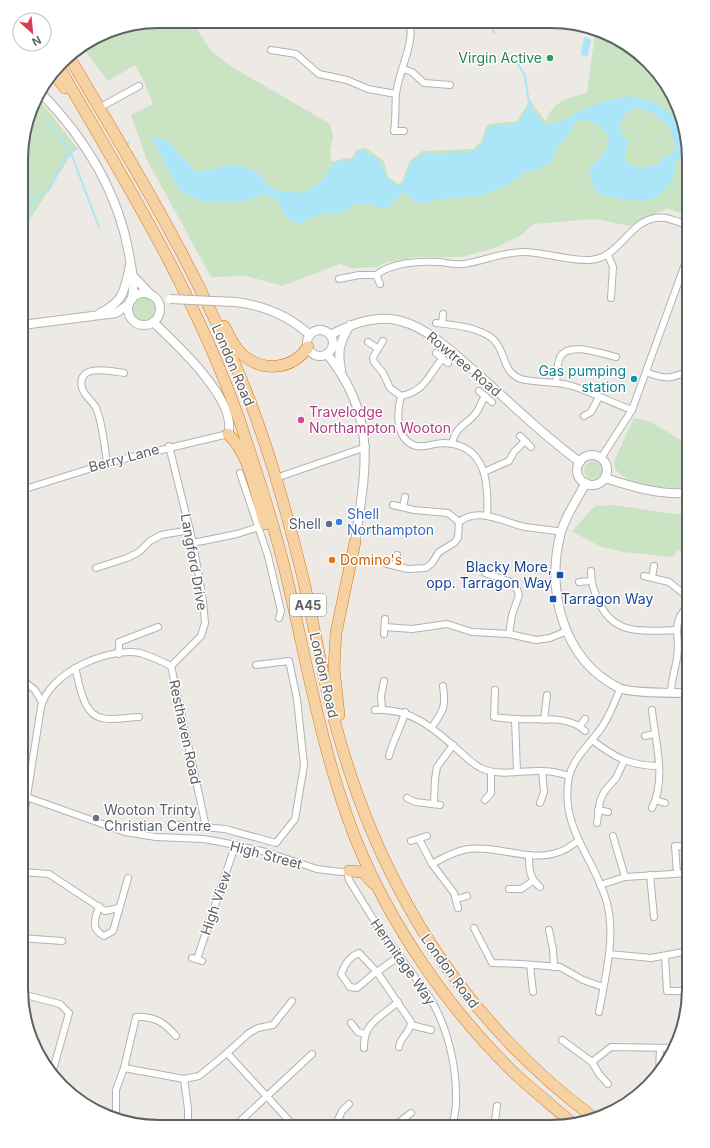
<svg xmlns="http://www.w3.org/2000/svg" width="710" height="1148" viewBox="0 0 710 1148" font-family="Inter,sans-serif">
	<rect width="100%" height="100%" fill="#ede9e4"/>
	<g fill="#c9e3c3">
		<path d="M159,21H191L212,52L232,67L330,124L333,137L330,151L332,162L346,158L350,159L357,150L364,148L369,150L384,161L388,177L398,184L402,182L409,162L422,151L473,149L482,141L485,129L489,124L517,121L530,100L546,122C551,102 570,97 587,93L595,33L635,50L679,106L689,159V216L667,208L630,226L595,219L534,224L521,235L495,248L461,257H416L384,263L377,267L352,268L340,264L282,286L246,276L211,277L146,158L131,115L153,104L144,81L135,65L108,81L82,47L106,31Z"/>
		<polygon points="35,98 47,109 76,147 22,232 22,141"/>
		<circle cx="144" cy="309" r="11"/>
		<polygon points="634,418 651,422 689,445 689,488 644,487 622,476 615,469 614,461"/>
		<circle cx="593" cy="470" r="9"/>
		<polygon points="614,505 667,513 689,515 689,551 678,550 672,557 623,552 599,546 572,531 595,506"/>
	</g>
	<g fill="#aae6f7" fill-rule="evenodd">
		<polygon points="584,37 591,39 588,56 581,55"/>
		<path d="M632,96L655,103L682,122L688,155C668,160 679,170 672,180C669,186 660,196 653,199C643,203 615,199 604,195C596,193 590,183 590,174C589,163 600,160 605,152C607,148 608,142 609,137L598,124L581,119L575,122L571,131L557,147L552,161L548,165L524,173L506,186L479,196L438,199L420,204L415,202L409,195L401,194C398,197 394,204 390,206C380,211 373,203 363,203C346,203 348,219 325,212L299,224C297,223 292,222 290,220C276,210 287,199 262,194C252,202 240,201 227,202C172,205 175,176 151,137L166,140L196,172L233,165L248,168L259,174L269,187L279,191L304,193L322,181L333,163L344,160L351,161L359,151L363,150L381,162L387,178L399,186L402,185L411,163L422,154L469,152C491,145 479,136 492,125L518,124L529,104L545,125C564,123 570,115 586,108C600,101 616,98 632,96ZM640,108L655,114L663,123L668,125L677,148L656,165L641,168L630,165L626,161L625,152L629,142C627,138 622,137 621,132C618,119 627,107 640,108Z"/>
	</g>
	<g fill="none" stroke-linecap="round" stroke-linejoin="round">
		<g stroke="#aae6f7" stroke-width="2">
			<polyline points="487,22 495,33"/>
			<polyline points="516,61 525,76 529,104"/>
			<polyline points="47,120 71,153 99,227"/>
			<polyline points="127,143 130,142"/>
			<polyline points="22,230 26,216 35,198 49,190 65,158 77,148"/>
		</g>
		<defs>
			<g id="minor">
				<polyline points="271,50 296,54 319,74 347,80 368,89 396,94"/>
				<polyline points="403,69 412,72 424,83 450,85"/>
				<polyline points="99,108 139,86"/>
				<path d="M404,131H394C396,119 395,106 396,94C399,69 414,47 410,22"/>
				<polyline points="608,255 613,267 611,298"/>
				<polyline points="339,279 359,275 376,275"/>
				<path d="M380,284L376,275C393,262 418,261 440,262C447,263 456,265 464,264C484,261 503,252 523,252C545,252 567,261 590,260C623,258 630,213 666,218C674,220 682,223 689,226"/>
				<path d="M436,323C454,325 480,327 494,340C506,352 502,372 521,379C534,383 557,381 572,386C592,392 612,403 632,410"/>
				<polyline points="442,323 443,314"/>
				<path d="M383,341L373,357L374,362L383,373L390,388L401,396C425,391 428,376 442,359"/>
				<polyline points="368,342 377,348"/>
				<polyline points="436,353 448,363"/>
				<path d="M646,372C666,380 670,379 689,371"/>
				<path d="M556,382C557,375 557,364 560,357C569,341 602,354 616,357"/>
				<polyline points="479,391 492,402"/>
				<path d="M401,396C397,411 395,437 413,445C422,449 434,443 443,443C486,444 489,483 487,516"/>
				<polyline points="584,416 591,412 599,397"/>
				<polyline points="520,436 531,447"/>
				<path d="M452,444C456,425 466,426 476,413C480,408 481,402 485,396"/>
				<polyline points="169,446 193,543 203,601 205,623 201,636 171,666"/>
				<polyline points="601,458 632,410 689,253"/>
				<path d="M107,462C104,445 103,424 96,408C93,401 85,397 82,388C76,363 111,371 124,373"/>
				<polyline points="484,472 509,461 514,452 525,441"/>
				<polyline points="240,473 268,556 281,611 279,618"/>
				<polyline points="276,478 366,447"/>
				<polyline points="22,490 111,462 228,434"/>
				<polyline points="393,505 414,510 448,513 459,522"/>
				<polyline points="403,507 405,497"/>
				<polyline points="193,543 237,534 259,527"/>
				<path d="M387,564L408,569L426,568L432,563L439,552L454,543L458,538L459,522C478,507 502,521 521,526C534,529 548,529 561,532"/>
				<polyline points="395,565 397,555"/>
				<polyline points="96,568 127,558 139,552 150,541 161,535 190,530"/>
				<path d="M591,571C591,583 594,593 600,604C615,636 645,631 676,630"/>
				<polyline points="485,573 511,582 517,589 519,595 512,615 509,634"/>
				<polyline points="491,575 495,566"/>
				<polyline points="644,576 669,582 689,598"/>
				<polyline points="652,577 654,566"/>
				<polyline points="579,582 591,581"/>
				<polyline points="385,627 412,629 447,624 472,632 509,634 536,640 550,638 567,631"/>
				<polyline points="384,634 385,619"/>
				<polyline points="119,654 119,642 158,627"/>
				<path d="M75,668C80,684 82,714 102,718C113,721 128,717 139,717"/>
				<polyline points="21,679 35,690 42,702"/>
				<path d="M495,690L494,717C501,718 509,719 516,719C538,721 568,714 585,731"/>
				<path d="M671,693C671,681 675,670 677,658C681,634 669,626 689,604"/>
				<polyline points="382,709 381,696 384,681"/>
				<path d="M375,710C410,708 432,727 457,749C465,756 472,764 481,768C500,777 522,770 542,771C551,771 560,773 569,776"/>
				<polyline points="515,719 517,772"/>
				<polyline points="544,720 547,695"/>
				<polyline points="580,726 585,719"/>
				<path d="M432,727C444,710 446,706 443,686"/>
				<polyline points="645,736 654,734"/>
				<path d="M592,740C614,757 630,766 659,766"/>
				<path d="M389,756C393,740 401,728 405,712"/>
				<polyline points="21,795 125,832 156,837 203,839 221,842 266,852 317,869 341,872 349,871"/>
				<polyline points="407,798 415,802 440,805"/>
				<polyline points="485,800 491,793 491,772"/>
				<polyline points="656,800 665,803"/>
				<polyline points="434,803 435,779 437,767 453,745"/>
				<polyline points="540,803 544,792 542,771"/>
				<path d="M652,808C667,777 655,742 652,710"/>
				<polyline points="598,810 608,812"/>
				<polyline points="597,823 600,801 604,792 616,778 624,761"/>
				<polyline points="170,824 225,829 276,843 295,819 304,765 297,699 289,661 256,665"/>
				<path d="M21,835L41,707C49,673 107,647 140,653C151,656 161,661 171,666L206,827"/>
				<polyline points="613,836 625,877"/>
				<polyline points="419,839 432,864 454,893 458,908"/>
				<polyline points="411,841 427,836"/>
				<path d="M529,855C529,869 529,878 540,887"/>
				<path d="M432,864C444,857 455,851 468,849C499,845 529,863 559,852C566,850 572,845 578,841"/>
				<polyline points="21,872 49,874 105,911 119,908"/>
				<path d="M347,872L349,880L375,922L430,998C448,1028 457,1067 456,1102C456,1110 454,1119 452,1127"/>
				<polyline points="677,873 675,846 689,847"/>
				<polyline points="650,875 654,917"/>
				<polyline points="600,885 625,877 689,873"/>
				<polyline points="509,889 521,889 533,881"/>
				<polyline points="457,899 467,896"/>
				<path d="M99,906C95,919 90,929 104,936L113,931L128,878"/>
				<polyline points="474,928 492,963 521,964 560,967 583,980 603,987"/>
				<polyline points="549,930 553,949 554,967"/>
				<polyline points="21,938 62,941"/>
				<polyline points="609,954 651,958 689,951"/>
				<polyline points="665,956 667,991 681,991"/>
				<polyline points="192,958 202,961"/>
				<polyline points="197,959 235,846"/>
				<polyline points="530,965 533,992"/>
				<path d="M376,972L357,988L350,987L341,974C344,966 350,956 359,953L377,972L411,1022C411,1033 400,1036 399,1047"/>
				<polyline points="377,972 399,956"/>
				<polyline points="22,994 60,1004 69,1013 53,1070"/>
				<path d="M599,1012C605,977 616,938 607,903C595,858 559,828 569,777C573,758 591,743 602,727C610,715 615,702 620,689"/>
				<polyline points="351,1023 358,1032 365,1034"/>
				<polyline points="411,1025 431,1030"/>
				<polyline points="562,1040 592,1062"/>
				<path d="M364,1048C363,1023 381,1017 398,1002"/>
				<polyline points="227,1053 249,1033 258,1028 273,1025 292,1001"/>
				<path d="M124,1068L136,1017C154,1016 164,1022 176,1036"/>
				<polyline points="659,1074 660,1048"/>
				<polyline points="184,1079 188,1109 188,1126"/>
				<polyline points="608,1084 599,1074 592,1062 611,1047 674,1048"/>
				<polyline points="116,1115 116,1090 124,1068 184,1079 199,1076 227,1053 294,1126"/>
				<polyline points="235,1126 312,1054"/>
				<polyline points="335,1126 342,1111 349,1104"/>
				<polyline points="393,1127 411,1113"/>
				<polyline points="494,1127 497,1106"/>
			</g>
			<g id="tertiary">
				<path d="M40,92C84,137 118,192 129,254C132,272 135,281 132,299"/>
				<polyline points="135,278 151,295"/>
				<circle cx="144" cy="309" r="16"/>
				<path d="M235,302C263,305 289,316 310,335"/>
				<path d="M100,313C124,302 125,289 130,265"/>
				<path d="M153,322C175,343 239,401 228,434"/>
				<polyline points="22,325 116,313 129,304"/>
				<circle cx="320" cy="343" r="13"/>
				<path d="M330,335C350,325 369,317 391,319C423,323 447,348 471,368C507,399 541,434 580,462"/>
				<path d="M327,354C378,417 366,468 355,542"/>
				<path d="M341,369C337,350 340,342 350,325"/>
				<circle cx="592" cy="470" r="15"/>
				<path d="M605,478C633,487 659,495 689,493"/>
				<path d="M586,483C577,499 566,515 561,532C545,590 563,660 619,688C629,693 675,693 689,693"/>
			</g>
			<g id="trunk">
				<path d="M68,55C135,168 204,281 251,404C272,460 289,520 303,578C314,624 321,669 333,715C375,879 458,1016 594,1118"/>
				<path d="M59,67C125,181 195,294 239,419C256,470 273,521 286,574C307,663 322,754 356,840C391,926 447,1007 513,1072C532,1090 553,1106 572,1123"/>
				<polyline points="54,74 65,88"/>
				<path d="M224,326C230,336 234,348 243,355C264,373 293,369 308,347"/>
				<path d="M228,434C250,454 256,496 265,524"/>
				<polyline points="339,715 334,668 336,633 355,542"/>
				<polyline points="349,871 363,872 373,883"/>
			</g>
		</defs>
		<use href="#minor" stroke="#b0b3b5" stroke-width="8"/>
		<use href="#tertiary" stroke="#b0b3b5" stroke-width="10"/>
		<use href="#trunk" stroke="#de7514" stroke-width="12"/>
		<use href="#minor" stroke="#fff" stroke-width="6"/>
		<use href="#tertiary" stroke="#fff" stroke-width="8"/>
		<use href="#trunk" stroke="#f6d2a2" stroke-width="11"/>
		<defs>
			<polyline id="tertiary-bridge" points="170,299 235,302"/>
		</defs>
		<use href="#tertiary-bridge" stroke="#b0b3b5" stroke-width="10" stroke-linecap="butt"/>
		<use href="#tertiary-bridge" stroke="#fff" stroke-width="8"/>
	</g>
	<circle fill="#2e9e5b" stroke="#fff" stroke-width="1.5" cx="550" cy="58" r="4"/>
	<circle fill="#0f9aa8" stroke="#fff" stroke-width="1.5" cx="634" cy="379" r="4"/>
	<circle fill="#d1479c" stroke="#fff" stroke-width="1.5" cx="301" cy="420" r="4"/>
	<circle fill="#3f7fe0" stroke="#fff" stroke-width="1.5" cx="339" cy="522" r="4"/>
	<circle fill="#5c6f8a" stroke="#fff" stroke-width="1.5" cx="329" cy="524" r="4"/>
	<circle fill="#e8710a" stroke="#fff" stroke-width="1.5" cx="332" cy="560" r="4"/>
	<g fill="#1a4fb4" stroke="#fff" stroke-width="1.5">
		<rect x="556" y="571" width="8" height="8" rx="2"/>
		<rect x="549" y="595" width="8" height="8" rx="2"/>
	</g>
	<circle fill="#6b7280" stroke="#fff" stroke-width="1.5" cx="96" cy="818" r="4"/>
	<g text-anchor="middle" stroke-width="3" stroke-linejoin="round" paint-order="stroke">
		<rect fill="#fff" stroke="#8d9092" stroke-width="1" x="290" y="594" width="36" height="22" rx="3"/>
		<g font-size="13" font-weight="bold" fill="#5c6163">
			<text x="308" y="610">A45</text>
		</g>
		<g font-size="14" fill="#27864d" stroke="#fff" text-anchor="end">
			<text x="542" y="63">Virgin Active</text>
		</g>
		<g font-size="14" fill="#5c6163" stroke="#fff">
			<text transform="translate(464 364) rotate(40)" y="5">Rowtree Road</text>
			<text transform="translate(233 365) rotate(67)" y="5">London Road</text>
			<text transform="translate(124 458) rotate(-15)" y="5">Berry Lane</text>
			<text transform="translate(194 562) rotate(80)" y="5">Langford Drive</text>
			<text transform="translate(324 675) rotate(77)" y="5">London Road</text>
			<text transform="translate(185 732) rotate(78)" y="5">Resthaven Road</text>
			<text transform="translate(266 855) rotate(15)" y="5">High Street</text>
			<text transform="translate(216 903) rotate(-71)" y="5">High View</text>
			<text transform="translate(403 962) rotate(55)" y="5">Hermitage Way</text>
			<text transform="translate(450 971) rotate(54)" y="5">London Road</text>
		</g>
		<g font-size="14" fill="#0d838f" stroke="#fff" text-anchor="end">
			<text x="626" y="376">Gas pumping<tspan x="626" dy="16">station</tspan></text>
		</g>
		<g font-size="14" fill="#b23c85" stroke="#fff" text-anchor="start">
			<text x="309" y="417">Travelodge<tspan x="309" dy="16">Northampton Wooton</tspan></text>
		</g>
		<g font-size="14" fill="#366cbe" stroke="#fff" text-anchor="start">
			<text x="347" y="519">Shell<tspan x="347" dy="16">Northampton</tspan></text>
		</g>
		<g font-size="14" fill="#4e5e75" stroke="#fff" text-anchor="end">
			<text x="321" y="529">Shell</text>
		</g>
		<g font-size="14" fill="#c56008" stroke="#fff" text-anchor="start">
			<text x="340" y="565">Domino's</text>
		</g>
		<g font-size="14" fill="#164399" stroke="#fff" text-anchor="end">
			<text x="552" y="572">Blacky More,<tspan x="552" dy="16">opp. Tarragon Way</tspan></text>
			<text x="561" y="604" text-anchor="start">Tarragon Way</text>
		</g>
		<g font-size="14" fill="#5b616d" stroke="#fff" text-anchor="start">
			<text x="104" y="815">Wooton Trinty<tspan x="104" dy="16">Christian Centre</tspan></text>
		</g>
	</g>
	<path d="M0 0H710V1148H0ZM159 28H551A131 131 0 0 1 682 159V989A131 131 0 0 1 551 1120H159A131 131 0 0 1 28 989V159A131 131 0 0 1 159 28Z" fill="#fff" fill-rule="evenodd"/>
	<path fill="none" stroke="#5c6163" stroke-width="2" d="M159 28H551A131 131 0 0 1 682 159V989A131 131 0 0 1 551 1120H159A131 131 0 0 1 28 989V159A131 131 0 0 1 159 28Z"/>
	<g transform="translate(32 32) rotate(153)"><circle r="19" fill="#ffffff" stroke="#bec0c1"/>
	<path d="M0-3L7 15L0 10L-7 15Z" fill="#da3e52"/>
	<text y="-6" font-size="11" font-weight="bold" text-anchor="middle" fill="#5c6163">N</text>
	</g>
</svg>
